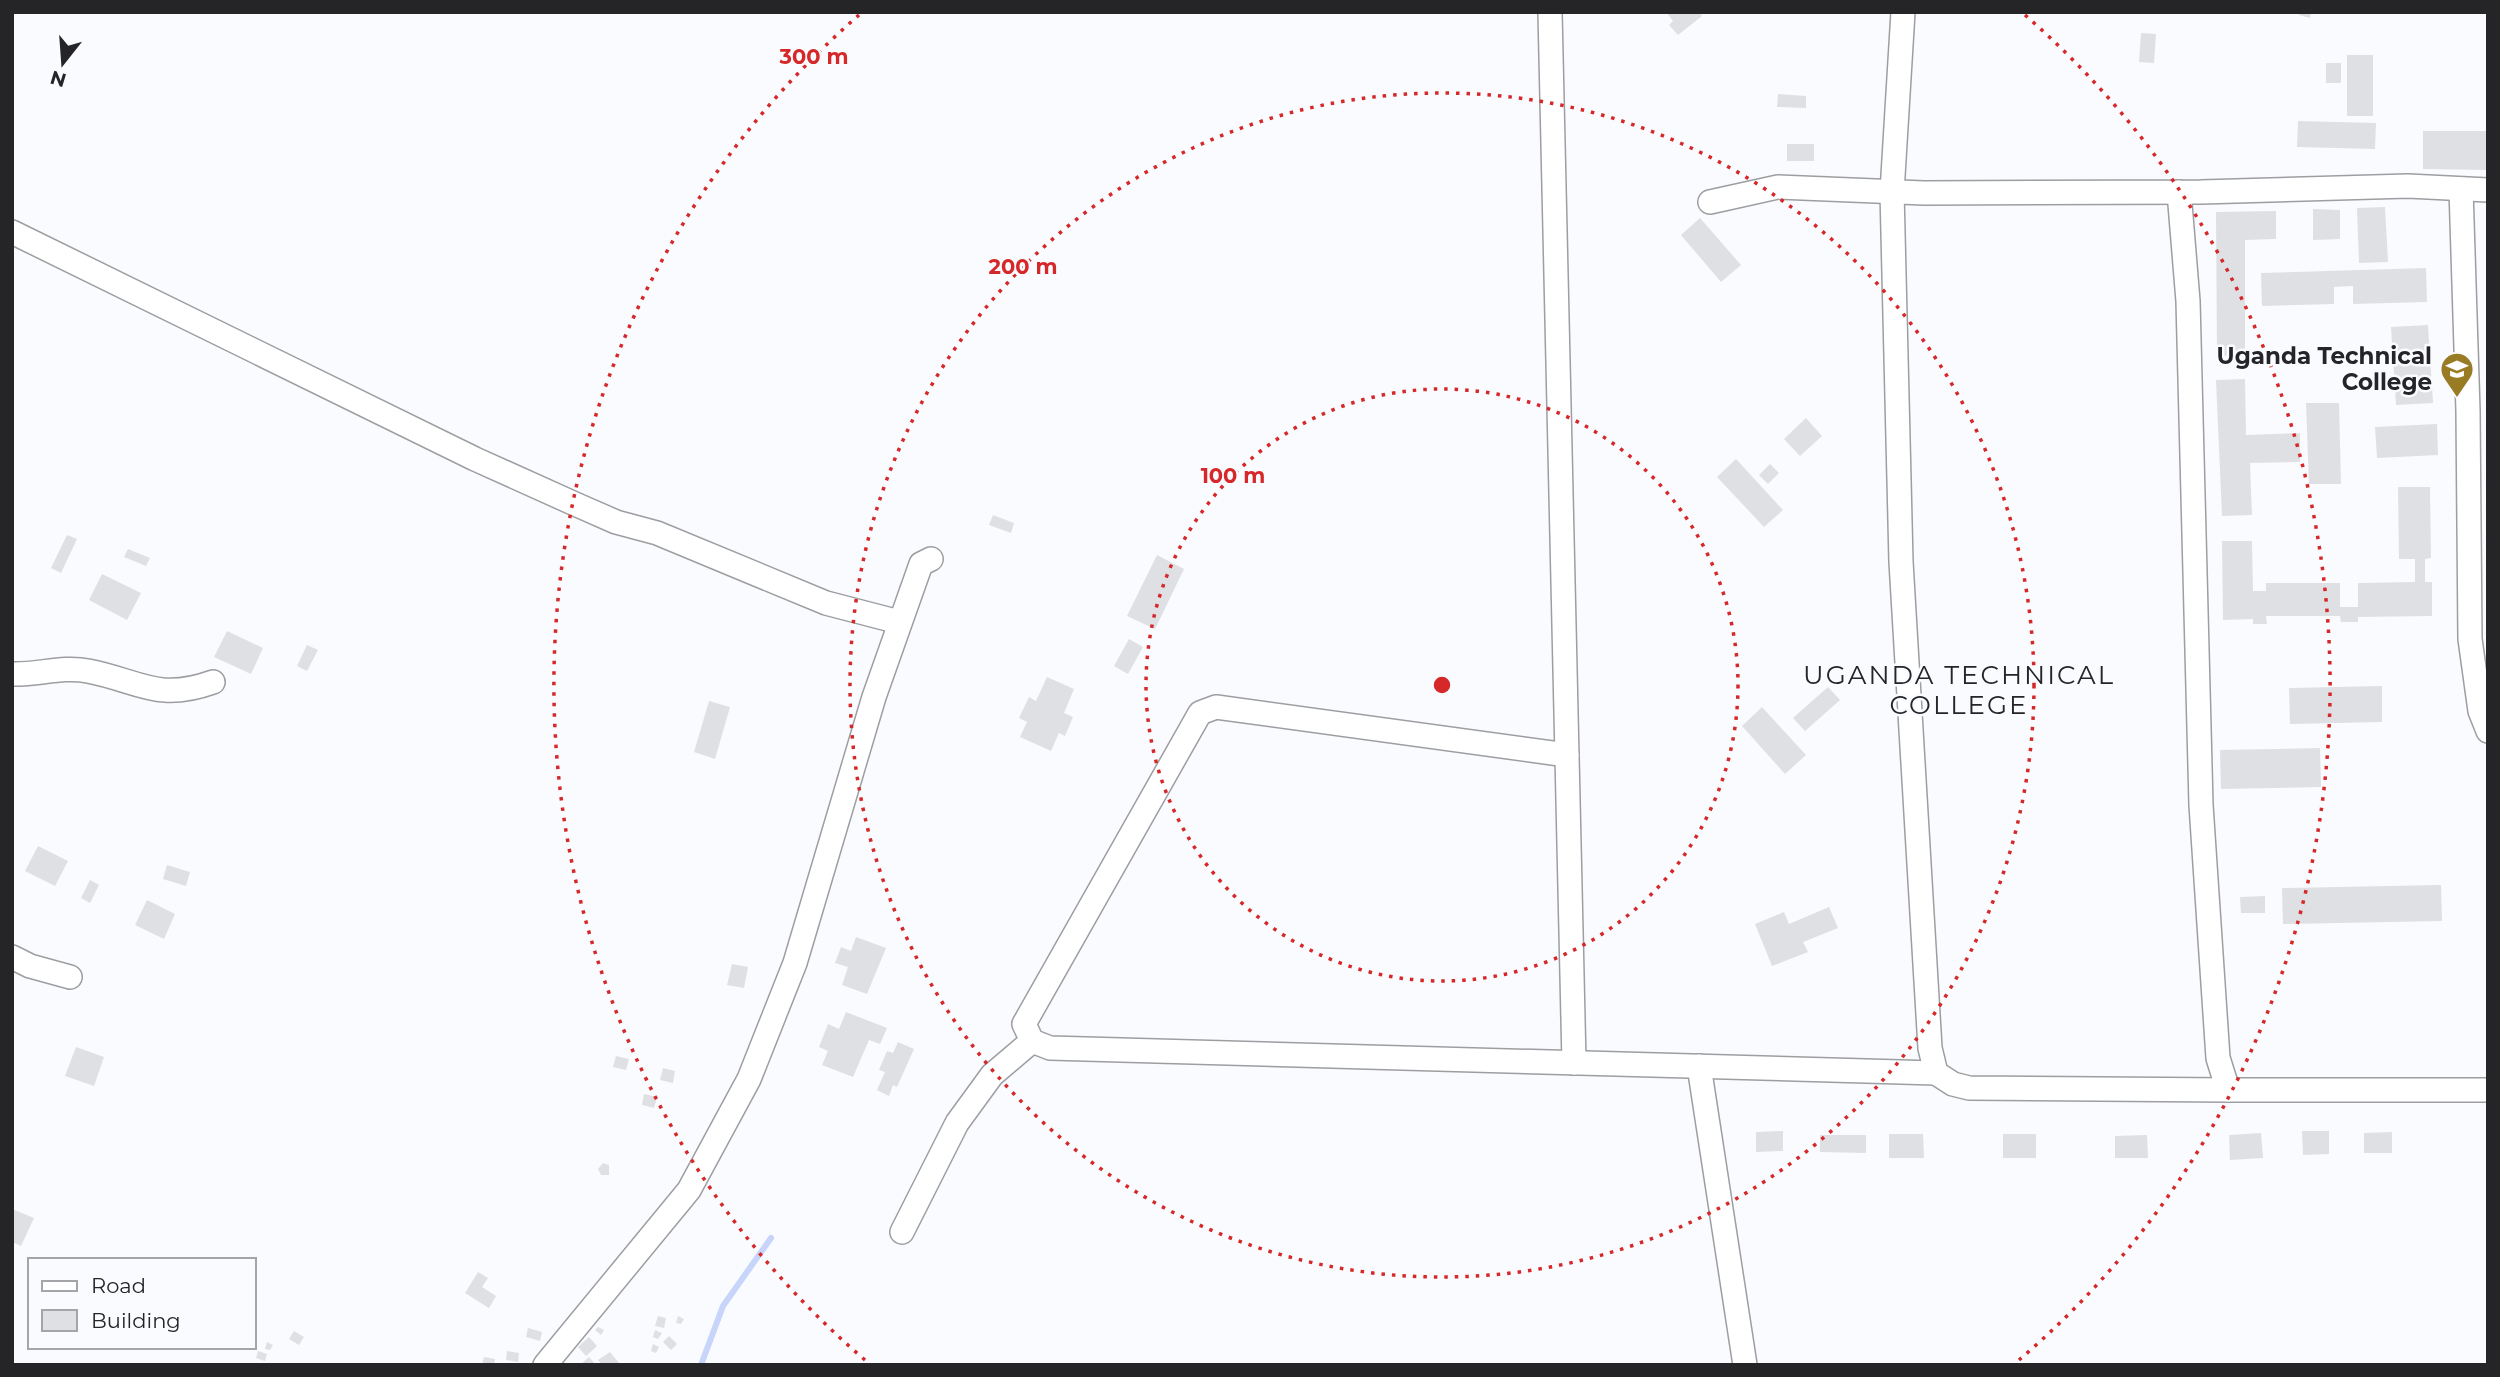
<svg xmlns="http://www.w3.org/2000/svg" width="2500" height="1377" viewBox="0 0 2500 1377" font-family="Montserrat,sans-serif">
	<rect width="100%" height="100%" fill="#f9fbff"/>
	<g fill="none" stroke-linecap="round" stroke-linejoin="round">
		<polyline stroke="#c7d5fb" stroke-width="6" points="701,1365 723,1306 771,1238"/>
	</g>
	<g fill="#dfe0e4">
		<polygon points="1666,12 1699,12 1702,16 1678,35 1669,25 1673,21"/>
		<polygon points="2299,12 2311,12 2310,18 2299,15"/>
		<polygon points="2141,33 2156,34 2154,63 2139,62"/>
		<rect x="2347" y="55" width="26" height="61"/>
		<rect x="2326" y="63" width="15" height="20"/>
		<polygon points="1778,94 1806,96 1806,108 1777,107"/>
		<polygon points="2298,121 2376,123 2375,149 2297,147"/>
		<polygon points="2423,131 2488,131 2488,170 2423,169"/>
		<rect x="1787" y="144" width="27" height="17"/>
		<polygon points="2385,207 2388,262 2359,263 2357,208"/>
		<polygon points="2313,209 2340,210 2340,239 2313,240"/>
		<polygon points="2276,211 2276,239 2245,240 2245,356 2217,356 2216,212"/>
		<polygon points="1700,218 1741,265 1721,282 1681,235"/>
		<polygon points="2426,268 2427,302 2353,304 2353,286 2334,287 2334,304 2262,306 2261,273"/>
		<polygon points="2428,325 2433,403 2396,405 2391,327"/>
		<polygon points="2245,379 2246,435 2300,433 2300,462 2250,463 2252,515 2222,516 2216,380"/>
		<polygon points="2306,403 2339,403 2341,484 2309,484"/>
		<polygon points="1806,418 1822,436 1800,456 1784,439"/>
		<polygon points="2437,424 2438,455 2377,458 2375,427"/>
		<polygon points="1736,459 1783,510 1764,527 1717,477"/>
		<polygon points="1770,464 1779,473 1768,484 1759,475"/>
		<polygon points="2398,487 2430,487 2431,558 2425,559 2425,582 2432,582 2432,616 2358,617 2358,622 2341,622 2340,616 2266,616 2267,624 2253,624 2253,619 2223,620 2222,541 2252,541 2253,591 2266,591 2266,583 2340,583 2340,607 2358,607 2358,583 2415,582 2415,559 2399,559"/>
		<polygon points="993,515 1014,523 1011,533 989,525"/>
		<polygon points="67,535 77,539 61,573 51,568"/>
		<polygon points="128,549 150,558 146,566 124,557"/>
		<polygon points="1157,555 1184,569 1155,629 1127,616"/>
		<polygon points="102,574 141,593 127,620 89,600"/>
		<polygon points="227,631 263,648 251,674 214,657"/>
		<polygon points="1129,639 1143,647 1128,674 1114,666"/>
		<polygon points="307,645 318,650 307,671 297,666"/>
		<polygon points="1047,677 1074,689 1064,713 1073,717 1065,736 1059,733 1051,751 1020,737 1027,722 1019,718 1029,697 1036,701"/>
		<polygon points="2382,686 2382,722 2290,724 2289,688"/>
		<polygon points="1828,687 1840,700 1805,731 1793,718"/>
		<polygon points="709,701 730,707 715,759 694,752"/>
		<polygon points="1762,707 1806,755 1785,774 1742,726"/>
		<polygon points="2320,748 2321,787 2221,789 2220,750"/>
		<polygon points="38,846 68,861 55,886 25,871"/>
		<polygon points="167,865 190,872 186,886 163,879"/>
		<polygon points="90,880 99,885 90,903 81,898"/>
		<polygon points="2441,885 2442,921 2283,924 2282,888"/>
		<polygon points="2265,896 2265,913 2241,913 2240,897"/>
		<polygon points="147,900 175,914 164,939 135,925"/>
		<polygon points="1829,907 1838,928 1803,942 1808,952 1772,966 1755,924 1784,912 1789,924"/>
		<polygon points="856,937 886,948 867,994 842,985 848,967 835,963 841,947 851,951"/>
		<polygon points="732,964 748,967 744,988 727,985"/>
		<polygon points="846,1012 887,1028 880,1044 869,1040 853,1077 822,1065 828,1051 819,1047 828,1024 839,1029"/>
		<polygon points="898,1042 914,1049 897,1087 893,1085 889,1096 877,1090 885,1072 879,1070 887,1051 893,1053"/>
		<polygon points="76,1047 104,1057 94,1086 65,1076"/>
		<polygon points="616,1056 629,1059 626,1070 613,1067"/>
		<polygon points="663,1068 675,1071 673,1083 660,1080"/>
		<polygon points="644,1094 657,1097 654,1108 642,1105"/>
		<polygon points="1783,1131 1783,1151 1756,1152 1756,1132"/>
		<polygon points="2302,1131 2329,1131 2329,1154 2303,1155"/>
		<polygon points="2392,1132 2392,1153 2364,1153 2364,1133"/>
		<polygon points="2261,1133 2263,1158 2230,1160 2229,1135"/>
		<polygon points="1889,1134 1923,1134 1924,1158 1889,1158"/>
		<rect x="2003" y="1134" width="33" height="24"/>
		<polygon points="1820,1135 1866,1135 1866,1153 1820,1152"/>
		<polygon points="2147,1135 2148,1158 2115,1158 2115,1136"/>
		<polygon points="603,1163 609,1165 609,1175 601,1175 598,1169"/>
		<polygon points="12,1209 34,1218 21,1246 12,1242"/>
		<polygon points="478,1272 488,1278 482,1287 496,1296 489,1308 465,1293"/>
		<polygon points="658,1316 666,1318 664,1328 655,1326"/>
		<polygon points="678,1316 684,1319 681,1324 676,1323"/>
		<polygon points="598,1327 604,1330 601,1335 595,1330"/>
		<polygon points="528,1328 542,1332 540,1341 526,1337"/>
		<polygon points="655,1330 662,1333 658,1339 653,1337"/>
		<polygon points="294,1331 304,1337 299,1345 289,1339"/>
		<polygon points="669,1336 677,1344 671,1350 663,1342"/>
		<polygon points="589,1337 597,1346 586,1356 578,1347"/>
		<polygon points="267,1342 273,1345 270,1350 265,1349"/>
		<polygon points="653,1344 659,1347 656,1353 651,1351"/>
		<polygon points="258,1351 267,1354 265,1361 256,1358"/>
		<polygon points="507,1351 519,1353 518,1362 506,1360"/>
		<polygon points="610,1352 619,1363 602,1365 598,1360"/>
		<polygon points="484,1357 495,1359 494,1365 482,1365"/>
		<polygon points="589,1357 596,1365 580,1365"/>
	</g>
	<g fill="none" stroke-linecap="round" stroke-linejoin="round">
		<defs>
			<g id="minor">
				<polyline points="1550,12 1574,1063"/>
				<polyline points="1903,12 1892,192 1901,562 1930,1048 1936,1073 1953,1084 1969,1088 2228,1090"/>
				<polyline points="2461,189 2468,411 2470,639 2480,711 2488,731"/>
				<polyline points="2179,192 2188,301 2201,805 2218,1058 2228,1090 2488,1090"/>
				<polyline points="1710,202 1778,187 1924,193 2201,192 2408,186 2488,190"/>
				<polyline points="12,232 475,459 575,504 616,522 657,533 826,603 899,622"/>
				<path d="M12,674C37,675 63,666 88,671C140,681 157,702 213,682"/>
				<polyline points="1567,755 1216,707 1200,713 1024,1024 1032,1041 1050,1048 1936,1073"/>
				<polyline points="12,957 30,966 70,977"/>
				<polyline points="1699,1066 1745,1365"/>
				<polyline points="902,1232 957,1123 992,1075 1032,1041"/>
				<polyline points="545,1365 689,1190 749,1079 795,963 874,697 921,564 931,559"/>
			</g>
		</defs>
		<use href="#minor" stroke="#9c9ea1" stroke-width="26"/>
		<use href="#minor" stroke="#fff" stroke-width="23"/>
	</g>
	<g fill="none" stroke="#d62828" stroke-width="3.5" stroke-dasharray="3.5 7">
		<circle cx="1442" cy="685" r="296"/>
		<circle cx="1442" cy="685" r="592"/>
		<path d="M865 1360A888 888 0 0 1 859 15M2025 15A888 888 0 0 1 2019 1360"/>
	</g>
	<defs>
		<symbol id="university-pin" viewBox="-11 -11 22 30"><path d="M0 17L-7.5 6A9.5 9.5 0 1 1 7.5 6Z" fill="#987b23" stroke="#f9fbff"/><path d="M0-5L7-2L0 1L-7-2ZM-4 1L0 2.5L4 1V4Q0 6-4 4Z" fill="#fff"/></symbol>
	</defs>
	<g fill-rule="evenodd">
		<use href="#university-pin" x="2438" y="350" width="38" height="52"/>
	</g>
	<g text-anchor="middle" stroke-width="5" stroke-linejoin="round" paint-order="stroke">
		<g font-size="23" font-weight="bold" fill="#252527" stroke="#f9fbff" text-anchor="end">
			<text x="2432" y="364">Uganda Technical<tspan x="2432" dy="26">College</tspan></text>
		</g>
		<g font-size="26" letter-spacing="2" fill="#252527" stroke="#f9fbff">
			<text x="1959" y="684">UGANDA TECHNICAL<tspan x="1959" dy="30">COLLEGE</tspan></text>
		</g>
	</g>
	<circle cx="1442" cy="685" r="10" fill="#d62828" stroke="#f9fbff" stroke-width="3.5"/>
	<g font-size="21" text-anchor="middle" font-weight="bold" fill="#d62828" stroke="#f9fbff" stroke-width="5" stroke-linejoin="round" paint-order="stroke">
		<text x="814" y="64">300 m</text>
		<text x="1023" y="274">200 m</text>
		<text x="1233" y="483">100 m</text>
	</g>
	<rect width="2500" height="1377" fill="none" stroke="#252527" stroke-width="28"/>
	<rect x="28" y="1258" width="228" height="91" fill="#f9fbff" stroke="#a4a5a9" stroke-width="2"/>
	<rect x="42" y="1281" width="35" height="10" fill="#ffffff" stroke="#a4a5a9" stroke-width="2"/>
	<text x="91" y="1293" font-size="21" fill="#252527">Road</text>
	<rect x="42" y="1310" width="35" height="21" fill="#dfe0e4" stroke="#a4a5a9" stroke-width="2"/>
	<text x="91" y="1328" font-size="21" fill="#252527">Building</text>
	<g transform="translate(63 63) rotate(197)" stroke="#f9fbff" stroke-width="5" paint-order="stroke">
	<path d="M0-5L12 26L0 18L-12 26Z" fill="#252527"/>
	<text y="-10" font-size="19" font-weight="bold" text-anchor="middle" fill="#252527">N</text>
	</g>
</svg>
